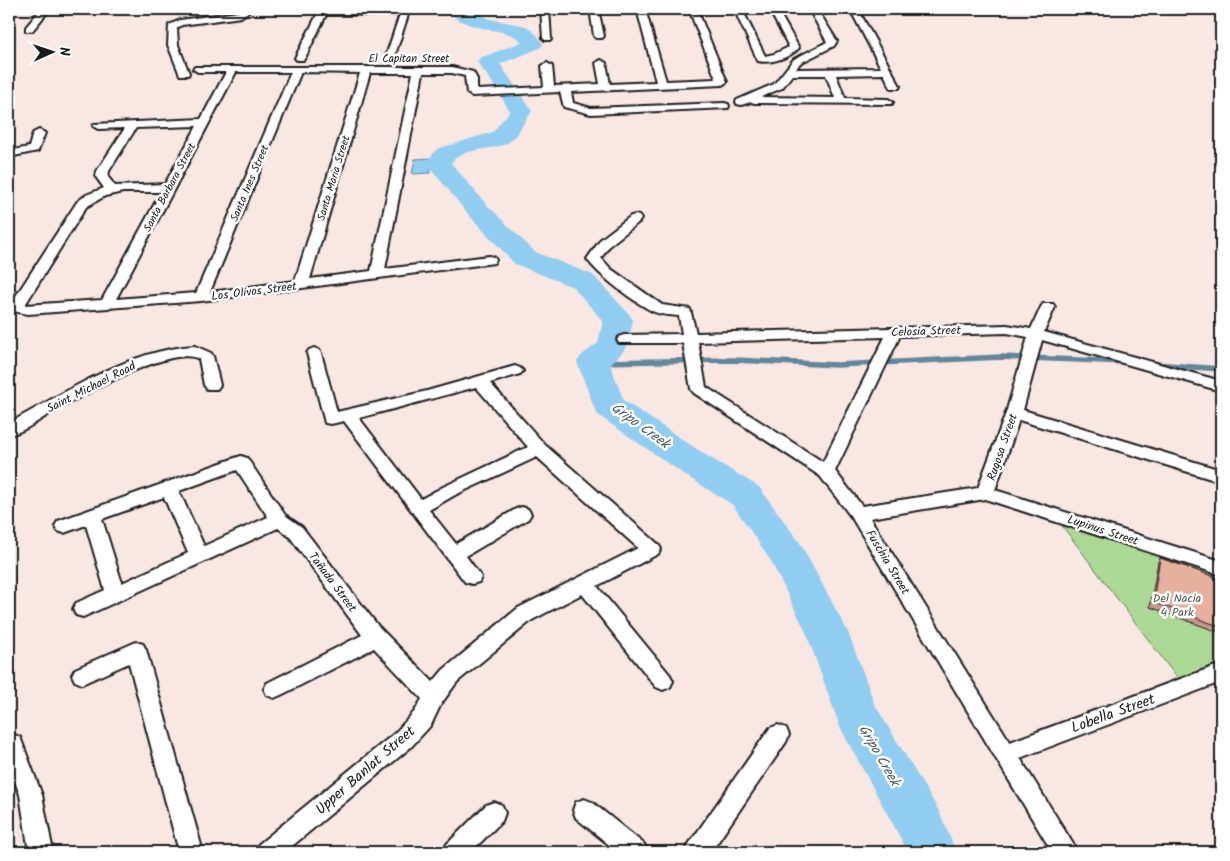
<svg xmlns="http://www.w3.org/2000/svg" width="1230" height="861" viewBox="0 0 1230 861" font-family="Kalam,sans-serif">
	<rect width="100%" height="100%" fill="#f8e7e2"/>
	<filter id="ink" filterUnits="userSpaceOnUse"><feTurbulence type="fractalNoise" baseFrequency=".02" numOctaves="2"/><feDisplacementMap in="SourceGraphic" scale="10" xChannelSelector="R" yChannelSelector="G"/><feConvolveMatrix kernelMatrix="1 2 1 2 8 2 1 2 1" color-interpolation-filters="sRGB"/></filter>
	<g filter="url(#ink)">
		<polygon fill="#acd896" stroke="#647a59" points="1057,519 1221,572 1221,664 1178,679"/>
		<polygon fill="#90cdf1" stroke="#62869c" points="432,158 430,173 412,174 415,159"/>
		<g fill="none" stroke-linecap="round" stroke-linejoin="round">
			<g stroke="#62869c" stroke-width="5.5">
				<polyline points="593,362 735,360 837,365 1001,357 1127,362"/>
				<polyline points="1154,364 1221,369"/>
			</g>
			<path fill="#90cdf1" fill-rule="evenodd" d="M447,9H468L490,19L526,26L536,34L543,44L540,48L500,64L532,111C527,118 515,138 509,142C492,152 463,146 451,163L487,205L535,252L593,275L629,314L633,320C628,344 629,348 610,364L624,401L709,457L759,487L800,543L848,632L875,705L939,811L956,852H908L840,727L806,632L771,561L733,505L685,475L598,415L594,407L577,362L582,355L598,343L603,321L573,287L515,264L469,215L426,163L437,149L493,132L510,111L492,82L477,62L480,58L522,42C507,25 464,34 447,9Z"/>
			<defs>
				<g id="minor">
					<polygon points="41,9 50,9 32,31 26,31 26,27"/>
					<polygon points="243,9 252,9 241,17 182,25 177,28 178,45 189,73 188,75 180,75 168,45 169,25 180,20 238,12"/>
					<polygon points="320,9 410,9 393,61 390,62 385,59 400,14 326,15 305,58 303,60 297,60 295,58"/>
					<polygon points="541,9 549,9 551,40 545,40 543,38"/>
					<polygon points="590,9 598,9 604,36 602,38 596,38 594,36"/>
					<path d="M637,9H645L666,81L716,79L689,9H697L727,82L722,85L571,92L573,103L591,108L724,103L728,104L729,106L728,108L591,114L564,107L560,92L472,96L467,93L465,76L452,73H423L385,269L489,256L494,257L496,260L494,263L201,301L28,314L13,311L11,308L12,302L77,202L86,195L104,188L96,177L97,171L125,128L98,129L93,126L94,124L201,119L226,72H198L193,69L195,67H452L473,72L477,79V90L544,87L542,66L547,63L552,66L554,86L600,84L596,63L601,60L606,63L610,84L656,82ZM236,72H291L196,293L116,299ZM301,72L360,73L295,281L210,292ZM370,73H413L371,271L310,279ZM197,126L165,184L115,186L108,177L109,171L136,128ZM123,192H161L102,300L25,305L86,207L105,196Z"/>
					<path d="M734,9H742L765,56L774,54L789,47L769,9H777L799,48C789,58 771,64 758,61Z"/>
					<path d="M809,9H817L837,41L834,46L800,63L796,69L881,68L850,9H858L900,86L899,88H891L884,74L836,75L845,98L888,99L893,102L892,104L755,103L751,102L741,105L737,104L736,102L737,100L774,84L794,59L827,42ZM792,75H826L835,98L761,97L782,88Z"/>
					<polygon points="39,130 45,133 38,151 9,157 9,151 29,147 33,133"/>
					<path d="M635,215L639,216L641,219L639,222L610,245L601,258L611,269L662,305L690,309L696,333L1007,325L1031,329L1041,307L1043,304H1053L1055,307L1044,332L1221,381V391L1042,340L1023,410L1221,470V482L1019,420L995,490L1221,561V575L985,499L870,518L1010,742L1221,664V682L1020,758L1073,844L1077,852H1052L852,518L820,476L694,393L691,389L683,343H619L617,340L619,337L624,335L682,334L679,316C669,315 660,315 652,311C633,301 599,276 587,259L601,239L631,216ZM1007,333L1028,337L1006,413L978,488L862,506L835,471L900,336ZM885,337L823,462L706,387L698,342Z"/>
					<path d="M195,346L211,353L213,356L220,385L217,389H207L204,385L199,359C172,344 80,397 53,412C39,420 24,432 9,435V423C65,393 130,349 195,346Z"/>
					<path d="M314,348L319,350L321,353L337,412L427,391L515,366L520,368L523,371L520,374L490,383L545,445L658,544L661,549L658,554L597,586L670,675L673,681L670,687L663,690L656,687L582,594L532,620L457,682L441,704L431,725L411,747L285,852H255L259,844L395,733L415,711L422,699L374,648L281,695L274,698L267,695L264,689L267,683L362,635L290,537L278,528L83,617L76,615L73,609L76,603L105,590L86,525L64,533L58,531L55,526L58,521L235,458L241,456L247,458L285,515L302,527L378,626L433,682L443,670L518,608L638,548L537,457L455,495L429,510L456,544L516,509L522,507L528,509L531,514L528,519L466,556L481,577L479,582L472,584L465,582L344,421L331,424L325,423L307,353L309,350ZM476,387L528,447L443,487L421,499L359,418ZM237,470L268,517L204,546L179,491ZM164,497L188,553L122,583L102,519Z"/>
					<polygon points="136,642 143,644 146,650 203,852 179,852 129,663 82,684 75,681 72,675 75,669"/>
					<polygon points="778,725 786,728 789,735 786,742 711,852 685,852 689,844 770,728"/>
					<polygon points="12,734 20,737 42,795 53,852 29,852 20,795 9,765 9,735"/>
					<polygon points="584,799 592,802 644,844 648,852 618,852 576,818 573,810 576,802"/>
					<polygon points="494,802 502,805 505,813 502,821 471,852 443,852 447,844 486,805"/>
				</g>
			</defs>
			<use href="#minor" stroke="#1c1c1c" stroke-width="4"/>
			<use href="#minor" fill="#fff" fill-rule="evenodd"/>
		</g>
		<polygon fill="#c79687" stroke="#1c1c1c" points="1160,558 1221,579 1221,633 1150,607 1158,562"/>
		<polygon fill="#e7af9d" stroke="#1c1c1c" points="1160,558 1221,579 1221,627 1153,602"/>
	</g>
	<g text-anchor="middle" stroke-width="5" stroke-linejoin="round" paint-order="stroke">
		<g font-size="11" fill="#1c1c1c" stroke="#fff">
			<text x="409" y="62">El Capitan Street</text>
			<text transform="translate(333 178) rotate(-73)" y="4">Santa Maria Street</text>
			<text transform="translate(249 183) rotate(-67)" y="4">Santa Ines Street</text>
			<text transform="translate(169 187) rotate(-62)" y="4">Santa Barbara Street</text>
		</g>
		<g font-size="12" fill="#1c1c1c" stroke="#fff">
			<text transform="translate(254 291) rotate(-7)" y="4">Los Olivos Street</text>
			<text transform="translate(926 331) rotate(-2)" y="4">Celosia Street</text>
			<text transform="translate(91 387) rotate(-27)" y="4">Saint Michael Road</text>
			<text transform="translate(1002 447) rotate(-71)" y="4">Rugosa Street</text>
			<text transform="translate(1103 530) rotate(18)" y="4">Lupinus Street</text>
			<text transform="translate(888 562) rotate(59)" y="4">Fuschia Street</text>
			<text transform="translate(333 582) rotate(53)" y="4">Tañada Street</text>
		</g>
		<g font-size="12" fill="#4e5e47" stroke="#fff">
			<text x="1177" y="602">Del Nacia<tspan x="1177" dy="14">4 Park</tspan></text>
		</g>
		<g font-size="14" font-style="italic" fill="#455a67" stroke="#fff">
			<text transform="translate(641 425) rotate(36)" y="5">Gripo Creek</text>
			<text transform="translate(880 755) rotate(60)" y="5">Gripo Creek</text>
		</g>
		<g font-size="15" fill="#1c1c1c" stroke="#fff">
			<text transform="translate(1113 713) rotate(-20)" y="5">Lobella Street</text>
			<text transform="translate(365 770) rotate(-41)" y="5">Upper Banlat Street</text>
		</g>
	</g>
	<rect width="1230" height="861" fill="none" stroke="#fff" stroke-width="30"/>
	<rect x="15" y="15" width="1200" height="831" fill="none" stroke="#1c1c1c" stroke-width="2" filter="url(#ink)"/>
	<g transform="translate(52 52) rotate(87)" stroke="#ffffff" stroke-width="4" paint-order="stroke">
	<path d="M0-4L9 19L0 12L-9 19Z" fill="#1c1c1c"/>
	<text y="-8" font-size="14" font-weight="bold" text-anchor="middle" fill="#1c1c1c">N</text>
	</g>
</svg>
